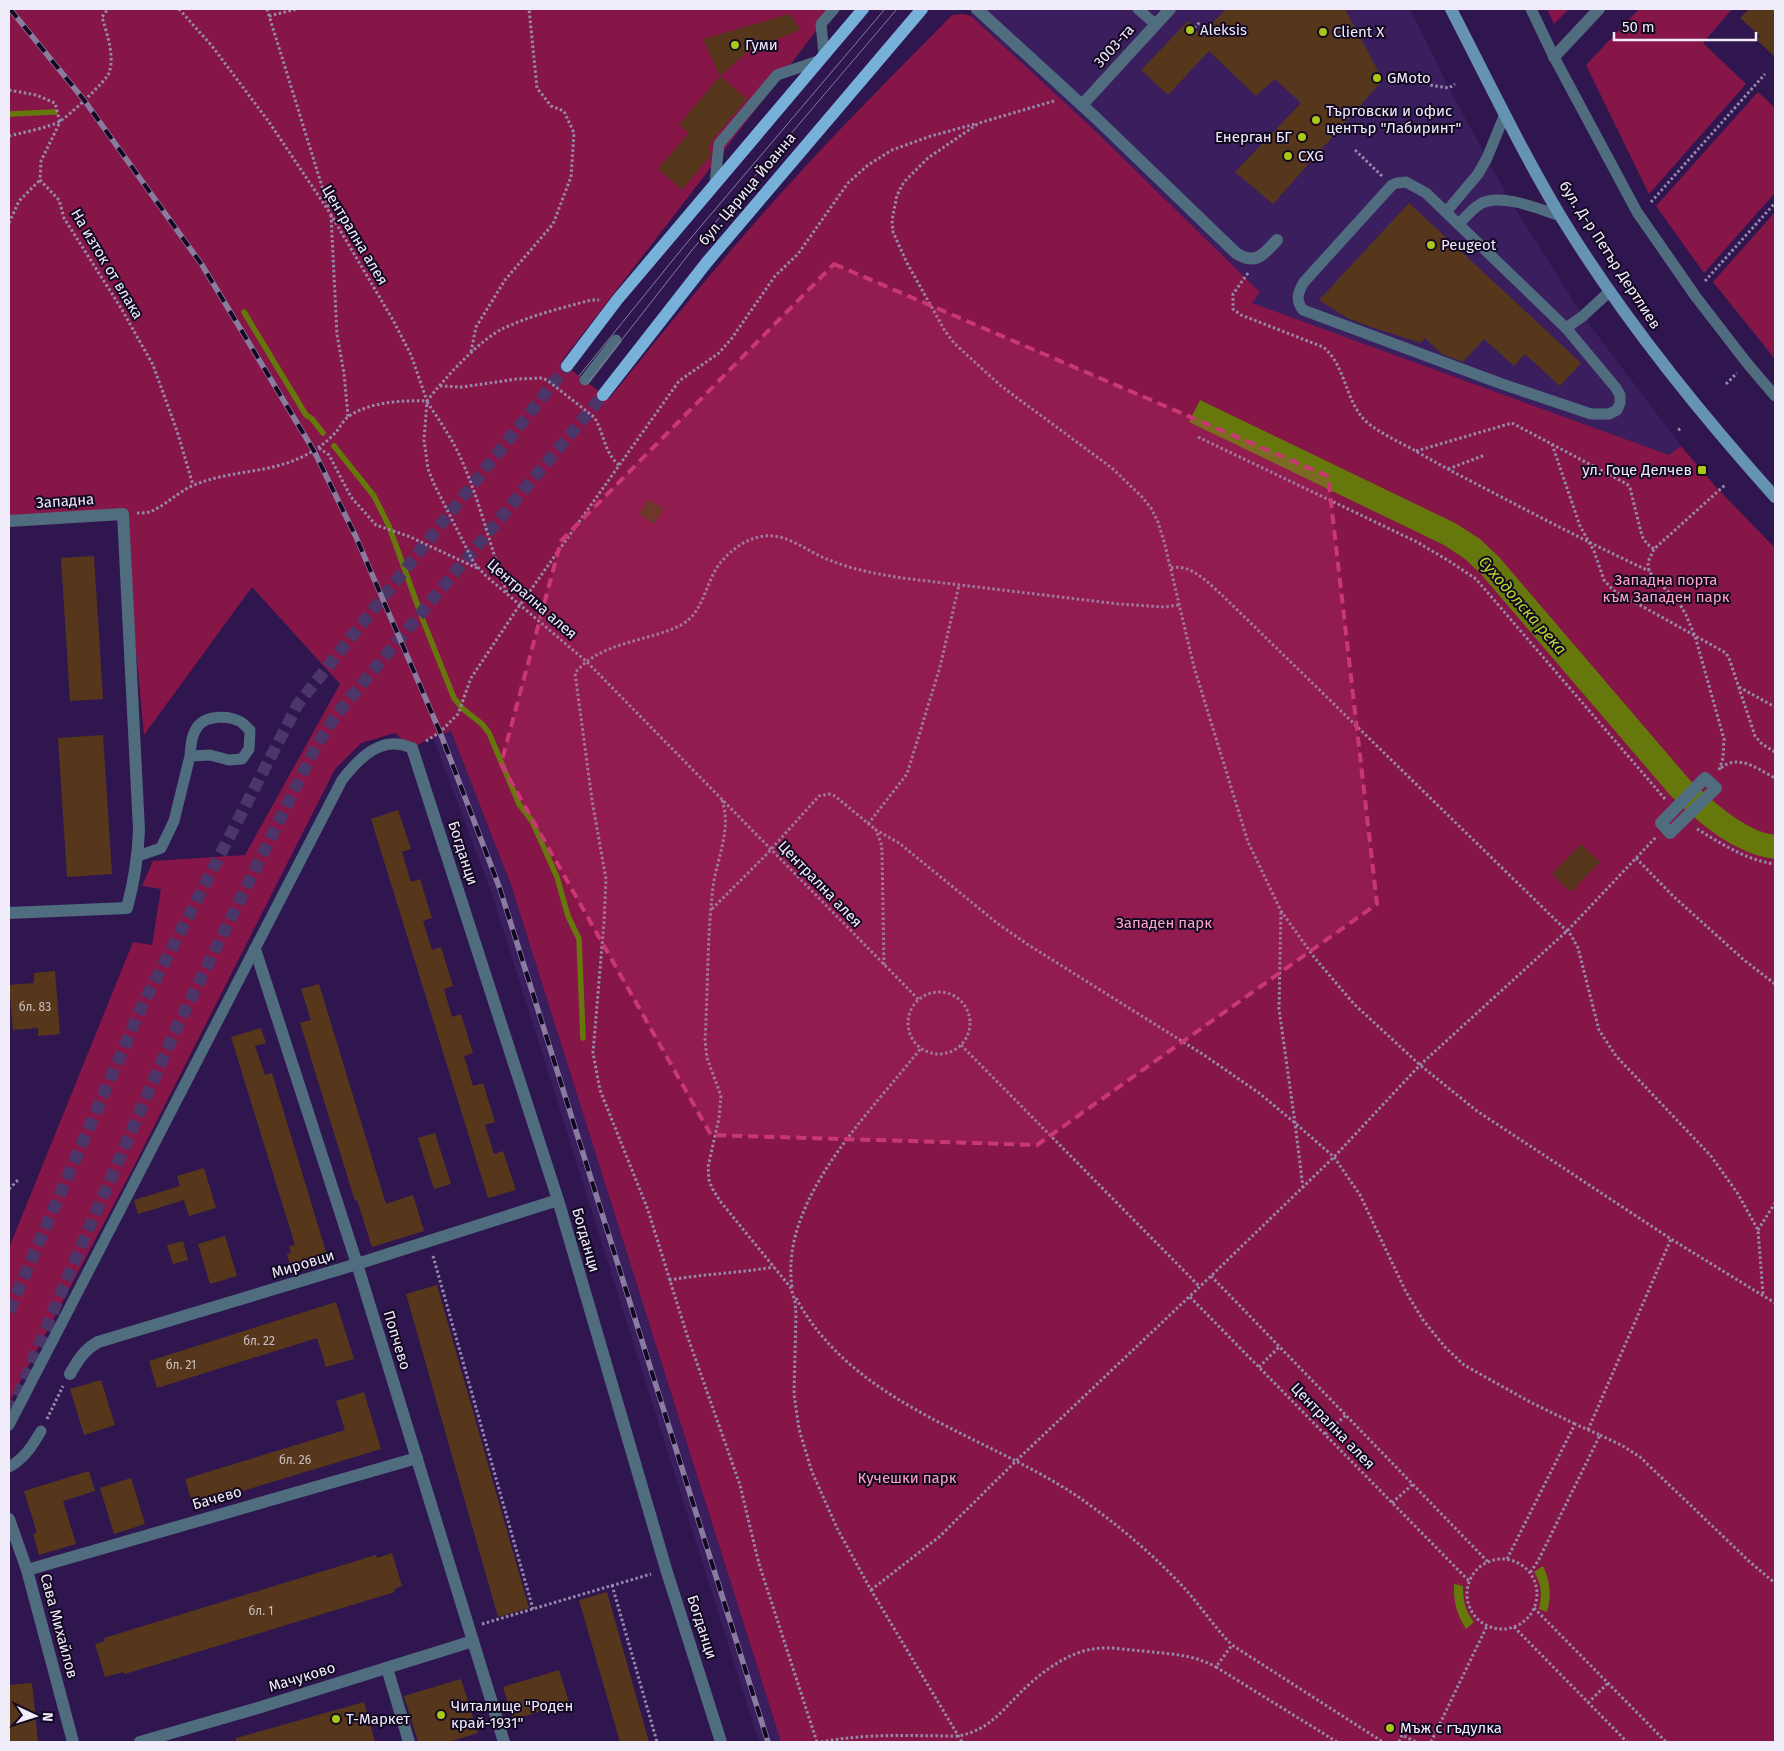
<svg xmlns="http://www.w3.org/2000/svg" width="1784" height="1751" viewBox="0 0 1784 1751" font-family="'Fira Sans',sans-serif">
	<rect width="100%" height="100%" fill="#2f164f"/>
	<g fill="#3a1e5e">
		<polygon points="9,9 451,731 511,885 781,1742 759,1742 492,894 433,737"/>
		<polygon points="970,9 1410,9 1452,94 1511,202 1583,316 1681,446 1669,455 1251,303 1260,292 1089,125 971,16"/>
	</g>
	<g fill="#851647">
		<path d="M9,9H833L561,362L609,399C663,332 717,265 774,201C831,137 892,76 952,15L963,14L971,16L1089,125L1260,292L1252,303L1669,455L1681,446L1716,487L1775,548V1742H781L511,885L451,731L433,737L412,748L395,733L361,743L335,769L132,1170L9,1403V1248L133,942L152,945L161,889L142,886L153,861L245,855L340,684L252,587L144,735L123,514L9,521Z"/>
		<polygon points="1547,9 1569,9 1554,24"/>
		<polygon points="1639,9 1732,9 1703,43 1746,84 1649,194 1586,65"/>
		<polygon points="1758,92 1775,108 1775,193 1704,273 1656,206"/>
		<polygon points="1775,212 1775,359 1713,282"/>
	</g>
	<g fill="#66780b">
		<path d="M1200,400L1455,523L1480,539L1499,557L1689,779C1710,799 1746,832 1775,835V859C1734,854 1699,823 1670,795L1480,573L1465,559L1444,545L1189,422Z"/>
		<path d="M1543,1566C1550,1581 1552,1595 1547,1612L1539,1609C1542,1595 1542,1584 1534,1572Z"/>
		<path d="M1454,1584L1463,1586C1463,1600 1465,1611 1474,1622L1466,1629C1457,1615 1453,1601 1454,1584Z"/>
	</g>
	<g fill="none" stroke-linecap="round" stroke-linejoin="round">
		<g stroke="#66780b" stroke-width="5.5">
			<polyline points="9,114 55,112"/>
			<polyline points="244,312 306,415 312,419 323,433"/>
			<polyline points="334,446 374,496 389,526 424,623 454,698 463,709 482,724 489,733 519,804 532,821 557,877 568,916 579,939 583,1038"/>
		</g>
	</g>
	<g fill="#57371b">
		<polygon points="1226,9 1345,9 1383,80 1273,204 1235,172 1301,103 1275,79 1256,96 1209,51 1168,95 1141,70 1188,21 1201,35"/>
		<polygon points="1749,9 1775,9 1775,57 1757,40 1760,36 1740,18"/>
		<polygon points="790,14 800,30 750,50 720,76 703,39"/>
		<polygon points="720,76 747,99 713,139 708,149 711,152 710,156 682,190 658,169 689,133 679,125"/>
		<polygon points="1409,203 1581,363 1560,386 1525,354 1514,366 1484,339 1463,362 1442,354 1425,338 1421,343 1374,328 1347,318 1319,300"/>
		<polygon points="648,499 664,509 654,524 639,514"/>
		<polygon points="94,556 103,699 70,701 61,558"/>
		<polygon points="103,735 112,874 67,877 58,738"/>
		<polygon points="398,810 411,849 402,852 411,882 420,879 432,918 423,921 432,950 441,947 453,986 444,989 452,1017 461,1014 473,1053 464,1056 473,1086 483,1083 495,1122 485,1125 494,1154 503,1151 516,1190 488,1198 371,819"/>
		<polygon points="1581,844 1600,862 1571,892 1552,874"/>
		<polygon points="55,971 60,1034 38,1036 38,1028 13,1030 9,985 34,983 34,973"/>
		<polygon points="319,984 386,1204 413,1195 424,1231 372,1247 357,1200 355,1201 300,1023 311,1020 301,989"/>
		<polygon points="261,1028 266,1043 255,1046 265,1075 272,1073 329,1262 292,1273 287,1254 291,1253 289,1246 295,1245 231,1037"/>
		<polygon points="435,1133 451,1184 434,1189 418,1138"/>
		<polygon points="204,1168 216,1208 189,1216 184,1200 138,1214 134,1200 180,1186 177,1176"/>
		<polygon points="225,1236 237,1276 210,1284 198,1244"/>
		<polygon points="183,1241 188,1260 173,1264 167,1245"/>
		<polygon points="437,1285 529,1608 498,1617 406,1294"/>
		<polygon points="336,1302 354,1359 326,1367 317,1338 157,1388 149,1361"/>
		<polygon points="101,1380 115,1425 84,1435 70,1389"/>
		<polygon points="364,1392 381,1449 193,1506 185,1479 345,1430 336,1401"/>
		<polygon points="89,1471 95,1491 63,1501 76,1544 39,1555 33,1534 37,1533 24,1491"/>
		<polygon points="131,1478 145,1524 114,1534 100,1488"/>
		<polygon points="392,1553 402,1586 394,1589 395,1592 125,1674 124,1672 105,1677 95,1644 105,1641 104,1638 376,1555 377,1558"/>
		<polygon points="607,1592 649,1742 620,1742 579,1600"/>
		<polygon points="559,1670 569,1702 513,1720 503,1687"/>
		<polygon points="461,1679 478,1733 449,1742 418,1742 404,1696"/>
		<polygon points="32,1683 38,1742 9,1742 9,1685"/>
		<polygon points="364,1702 375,1742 236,1742 236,1738"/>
	</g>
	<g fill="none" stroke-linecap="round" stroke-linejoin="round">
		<g stroke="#4c3669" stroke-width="12" stroke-dasharray="12 6" stroke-linecap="butt">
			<polyline points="9,1311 142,1006 298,704 567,366"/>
			<polyline points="11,1413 68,1276 176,1029 316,746 336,715 603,395"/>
		</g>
		<g stroke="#9689ab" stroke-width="3" stroke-dasharray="2.5 2.5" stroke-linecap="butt">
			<polyline points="179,9 212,46 269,122 330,213 393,320 411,355 427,401 424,440 428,469 434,484 474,563 486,576 587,662 919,1000"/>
			<polyline points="267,9 329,209"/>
			<polyline points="269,16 297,9"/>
			<polyline points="1194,28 1200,22"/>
			<polyline points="1421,74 1429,85 1449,88 1455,84"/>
			<polyline points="9,90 36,95 55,103 60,122 41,161 40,180 59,200 64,218 121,308 153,365 177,431 193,485"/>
			<polyline points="1054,101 979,123 928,158 904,182 897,195 892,220 893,232 907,263 945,331 954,343 1001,386 1112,468 1142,497 1151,508 1158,522 1165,545 1194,667 1248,842 1281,911 1314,957 1354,1004 1420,1065 1477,1111 1671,1239 1775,1303"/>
			<path d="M9,136C20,133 52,127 60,121C68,117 107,80 109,73C115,56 107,34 102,17L108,9"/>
			<polyline points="1355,150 1382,176"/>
			<polyline points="1651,202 1765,74"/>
			<polyline points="331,215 337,335 344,373 348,417"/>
			<polyline points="9,223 19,201 40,180"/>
			<path d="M1248,273L1233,294V309L1241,315L1323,347C1347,366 1345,405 1369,424C1382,434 1397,441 1412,449C1430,459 1447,469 1465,478C1526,510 1587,542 1649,571"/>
			<polyline points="1705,281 1775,203"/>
			<polyline points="471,352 476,327 505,280 553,224 571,177 574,133 564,111 551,106 537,88 529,9"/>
			<polyline points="1726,384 1737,373"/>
			<path d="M440,386L462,387L517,379L542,378L547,380L594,417C604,432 604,453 619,465"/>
			<path d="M427,402C440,421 453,440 462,461C481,504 491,550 507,593"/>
			<polyline points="1678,430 1682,428"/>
			<polyline points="1198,437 1417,542 1449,561 1476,579 1665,799"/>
			<polyline points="1552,444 1580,526 1594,551 1604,580 1613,590 1726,653 1729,658 1755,736 1762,744 1775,752"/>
			<polyline points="319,448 329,455 351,497 376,525 408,536 479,569"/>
			<polyline points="1416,451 1512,423 1627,484 1630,488 1642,536 1647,544 1654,549"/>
			<polyline points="1448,469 1485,455"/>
			<path d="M137,513C142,513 148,513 152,511C167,504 178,492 194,485C225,472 259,473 290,462C307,456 323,446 335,433C340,428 343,420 349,416C370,402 402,400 427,401C444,379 479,340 504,328C532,315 562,308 591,300H599"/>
			<path d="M1171,568C1191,563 1209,584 1223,596L1571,935L1578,948L1599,1030L1616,1056L1711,1156L1738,1194L1758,1230L1763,1294"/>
			<polyline points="1739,687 1775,707"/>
			<polyline points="426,741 440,732 458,714 471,678 515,612 679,381 719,353 732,338 775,276 798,254 848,183 868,165 892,150 931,136 975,124"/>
			<path d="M1721,768C1739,753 1759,770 1775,778"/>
			<polyline points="1719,770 1723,758 1724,739 1695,636 1686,615 1678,601 1654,578 1649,571 1648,562 1654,549 1725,485"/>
			<path d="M722,800C732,830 717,857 713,887C707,937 708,989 705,1040L707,1058L721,1096L719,1118L708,1167L709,1180L712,1188L720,1201L791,1288L795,1302L796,1314L794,1394L799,1429L812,1472L838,1530L871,1590L962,1742"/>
			<polyline points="868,824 907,774 940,667 959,585"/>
			<path d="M1697,829C1722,844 1746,860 1775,864"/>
			<polyline points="1636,858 1673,896 1744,960 1775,984"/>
			<polyline points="712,909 764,857 819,796 829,794 835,796 876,830"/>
			<polyline points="1281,912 1279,1009 1295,1123 1303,1188"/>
			<polyline points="884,965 882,851 881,843 876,830 899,843 997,923 1027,944 1204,1055 1259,1093 1295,1123 1334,1157 1360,1195 1406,1292 1423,1320 1445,1347 1464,1365 1530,1402 1575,1424"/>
			<circle cx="939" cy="1023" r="31"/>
			<polyline points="961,1045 1200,1287"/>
			<polyline points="9,1189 18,1180"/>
			<polyline points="1758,1230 1775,1203"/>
			<polyline points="433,1256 533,1609"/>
			<polyline points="1211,1276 1488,1562"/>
			<path d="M669,1280C704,1274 739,1273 774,1267"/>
			<path d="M792,1287C779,1199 872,1111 921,1048"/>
			<polyline points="1190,1297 1470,1582"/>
			<path d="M796,1298C854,1405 982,1433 1077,1496C1116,1523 1154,1555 1186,1590C1202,1608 1215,1628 1232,1645"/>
			<polyline points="1259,1367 1279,1347"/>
			<polyline points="47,1419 63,1386"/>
			<polyline points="1588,1430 1671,1239"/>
			<polyline points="1325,1434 1346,1415"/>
			<polyline points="1600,1435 1623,1446 1640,1457 1751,1563 1775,1583"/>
			<polyline points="1392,1503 1413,1484"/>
			<polyline points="1507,1559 1575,1424 1600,1435 1538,1561 1530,1573"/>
			<circle cx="1502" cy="1594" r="35"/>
			<polyline points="612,1585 657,1742"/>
			<polyline points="871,1590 939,1537 1016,1461 1211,1276 1334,1157 1420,1065 1568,930 1656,837"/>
			<polyline points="1534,1608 1666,1742"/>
			<polyline points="482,1624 651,1574"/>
			<polyline points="1514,1627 1627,1742"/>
			<polyline points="1588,1703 1608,1683"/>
			<path d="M817,1742L759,1564L740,1485L687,1335L648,1210L600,1090L593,1053L604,922L606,879L592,800L575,673C601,641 648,642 681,625C705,612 705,581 721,562C739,541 764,528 791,541C805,547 817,556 832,561C854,570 878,574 902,578L1119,604L1164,607L1179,605"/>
			<path d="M821,1742C867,1733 912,1736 959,1736C988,1730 1000,1713 1020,1693C1039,1674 1066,1653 1093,1649C1109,1646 1127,1650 1143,1651C1170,1654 1192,1654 1216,1667"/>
			<polyline points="1337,1742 1216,1667 1232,1645 1383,1742"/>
			<polyline points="1399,1742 1402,1735 1416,1742"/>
			<polyline points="1431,1742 1487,1626"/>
		</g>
		<g stroke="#506c7f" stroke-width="11">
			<polyline points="1138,9 1155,24"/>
			<polyline points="1531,9 1554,57 1637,212 1696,297 1747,363 1775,396"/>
			<polyline points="824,54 821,24 834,9"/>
			<path d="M1406,182L1426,193L1566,328L1616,388L1620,395V403L1617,410L1609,414H1591L1502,384L1303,310C1295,300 1298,292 1304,282L1392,185L1397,183Z"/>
			<polyline points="715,183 719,144 777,75 818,61"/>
			<polyline points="1446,212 1478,174 1487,158 1505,114"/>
			<path d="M1459,224C1466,216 1473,208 1482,203C1503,193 1541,210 1561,216"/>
			<polyline points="1566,328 1583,316 1610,291"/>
			<polyline points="585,380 616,340"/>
			<path d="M138,856L161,848L174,821L190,756L210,755L229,760L242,759L249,749L250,730C247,728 244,724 241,722C229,715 207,715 198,726C191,735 191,746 190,756"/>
			<path d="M9,1425L342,780C359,758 382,734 412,748"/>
			<path d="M9,1467C24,1459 33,1445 41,1431"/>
		</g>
		<g stroke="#506c7f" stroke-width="12">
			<path d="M977,9L1096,118L1236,253C1256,266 1264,254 1277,240"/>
			<polyline points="1554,57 1599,9"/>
			<polyline points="1082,105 1170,9"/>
			<path d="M9,521L123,514L139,830C138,857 134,882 127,908L9,913"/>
			<polyline points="412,748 558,1200 666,1569 721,1742"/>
			<polyline points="255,949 357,1264 504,1742"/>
			<path d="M70,1374C78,1360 84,1350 98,1342L357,1264L558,1200"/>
			<polyline points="9,1519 27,1570 73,1742"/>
			<polyline points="27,1570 417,1458"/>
			<polyline points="387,1668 409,1742"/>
			<polyline points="140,1742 261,1707 473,1641"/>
		</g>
		<path stroke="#6693b2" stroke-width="12" d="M1451,9C1487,79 1521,150 1561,217C1622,317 1697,410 1775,497"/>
		<g stroke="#77b1d9" stroke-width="12">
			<polyline points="567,366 617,300 863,9"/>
			<polyline points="603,395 707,262 922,9"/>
		</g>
		<g stroke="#8a7ba0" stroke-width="1">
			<polyline points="579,376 685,245 885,9"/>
			<polyline points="588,383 692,250 897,9"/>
		</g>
		<defs>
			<polyline id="rail" points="10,9 84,100 202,265 314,451 356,537 440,732 500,889 768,1742"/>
		</defs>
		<use href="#rail" stroke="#8a7ba0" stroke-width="5.5"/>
		<use href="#rail" stroke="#130922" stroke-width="4" stroke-dasharray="11" stroke-linecap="butt"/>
		<polygon stroke="#506c7f" stroke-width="12" points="1705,778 1716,788 1670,833 1661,823"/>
	</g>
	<path fill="#c93873" fill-opacity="0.2" stroke="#c93873" stroke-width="4" stroke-dasharray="10 6" stroke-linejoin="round" d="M834,264L1328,476L1377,904L1037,1145L711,1135L501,764L561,541Z"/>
	<g fill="#a9c719" stroke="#130922" stroke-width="2">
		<circle cx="1190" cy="30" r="5"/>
		<circle cx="1323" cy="32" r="5"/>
		<circle cx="735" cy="45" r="5"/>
		<circle cx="1377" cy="78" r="5"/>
		<circle cx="1316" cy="120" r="5"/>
		<circle cx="1302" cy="137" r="5"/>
		<circle cx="1288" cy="156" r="5"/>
		<circle cx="1431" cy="245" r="5"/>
		<rect x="1697" y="465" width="10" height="10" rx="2.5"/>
		<circle cx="441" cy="1715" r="5"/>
		<circle cx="336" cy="1719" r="5"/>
		<circle cx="1390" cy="1728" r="5"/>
	</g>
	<g text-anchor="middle" stroke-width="4" stroke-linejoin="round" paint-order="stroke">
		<g font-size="12" fill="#cabfc2">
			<text x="35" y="1011">бл. 83</text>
			<text x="259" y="1345">бл. 22</text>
			<text x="181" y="1369">бл. 21</text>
			<text x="295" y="1464">бл. 26</text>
			<text x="261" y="1615">бл. 1</text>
		</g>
		<g font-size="15" fill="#f0ecfa" stroke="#130922" text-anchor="start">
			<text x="1200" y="35">Aleksis</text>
			<text x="1333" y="37">Client X</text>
			<text x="745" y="50">Гуми</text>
			<text x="1387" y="83">GMoto</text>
			<text x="1326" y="116">Търговски и офис<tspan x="1326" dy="17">център "Лабиринт"</tspan></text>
			<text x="1292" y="142" text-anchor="end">Енерган БГ</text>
			<text x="1298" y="161">CXG</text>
			<text x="1441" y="250">Peugeot</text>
			<text x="1692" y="475" text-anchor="end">ул. Гоце Делчев</text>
			<text x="451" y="1711">Читалище "Роден<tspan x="451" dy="17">край-1931"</tspan></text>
			<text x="346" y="1724">Т-Маркет</text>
			<text x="1400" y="1733">Мъж с гъдулка</text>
		</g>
		<g font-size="15" fill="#f0ecfa" stroke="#130922">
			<text transform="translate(1114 46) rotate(-48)" y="5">3003-та</text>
			<text transform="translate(747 189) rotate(-50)" y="5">бул. Царица Йоанна</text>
			<text transform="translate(355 235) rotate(59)" y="5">Централна алея</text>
			<text transform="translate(1610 255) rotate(57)" y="5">бул. Д-р Петър Дертлиев</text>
			<text transform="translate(107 264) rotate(59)" y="5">На изток от влака</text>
			<text transform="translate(65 501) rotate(-4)" y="5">Западна</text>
			<text transform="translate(532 599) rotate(41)" y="5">Централна алея</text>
			<text transform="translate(463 853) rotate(72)" y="5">Богданци</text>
			<text transform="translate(820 884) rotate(46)" y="5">Централна алея</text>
			<text transform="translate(586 1240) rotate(74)" y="5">Богданци</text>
			<text transform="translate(303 1264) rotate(-17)" y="5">Мировци</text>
			<text transform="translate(397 1340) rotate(73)" y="5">Попчево</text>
			<text transform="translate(1333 1426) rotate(46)" y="5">Централна алея</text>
			<text transform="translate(217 1498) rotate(-16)" y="5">Бачево</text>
			<text transform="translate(59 1626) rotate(75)" y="5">Сава Михайлов</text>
			<text transform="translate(702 1627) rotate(72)" y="5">Богданци</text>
			<text transform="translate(302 1677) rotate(-17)" y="5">Мачуково</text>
		</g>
		<g font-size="15" fill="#ffa4c0" stroke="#130922">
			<text x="1666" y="585">Западна порта<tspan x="1666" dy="17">към Западен парк</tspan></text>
			<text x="1164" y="928">Западен парк</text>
			<text x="907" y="1483">Кучешки парк</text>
		</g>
		<g font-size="16" font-style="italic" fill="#b9d82c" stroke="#130922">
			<text transform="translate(1523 605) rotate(49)" y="6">Суходолска река</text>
		</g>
	</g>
	<rect width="1784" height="1751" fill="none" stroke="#f0ecfa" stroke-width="20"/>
	<g transform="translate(35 1716) rotate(94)" stroke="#130922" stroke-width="4" paint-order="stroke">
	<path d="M0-4L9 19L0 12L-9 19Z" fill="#f0ecfa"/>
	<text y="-8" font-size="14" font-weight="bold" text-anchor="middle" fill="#f0ecfa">N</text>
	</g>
	<path d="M1614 32v8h142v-8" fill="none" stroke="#f0ecfa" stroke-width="2.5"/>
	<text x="1622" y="32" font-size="15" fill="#f0ecfa" stroke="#130922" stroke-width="4" paint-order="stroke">50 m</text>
</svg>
